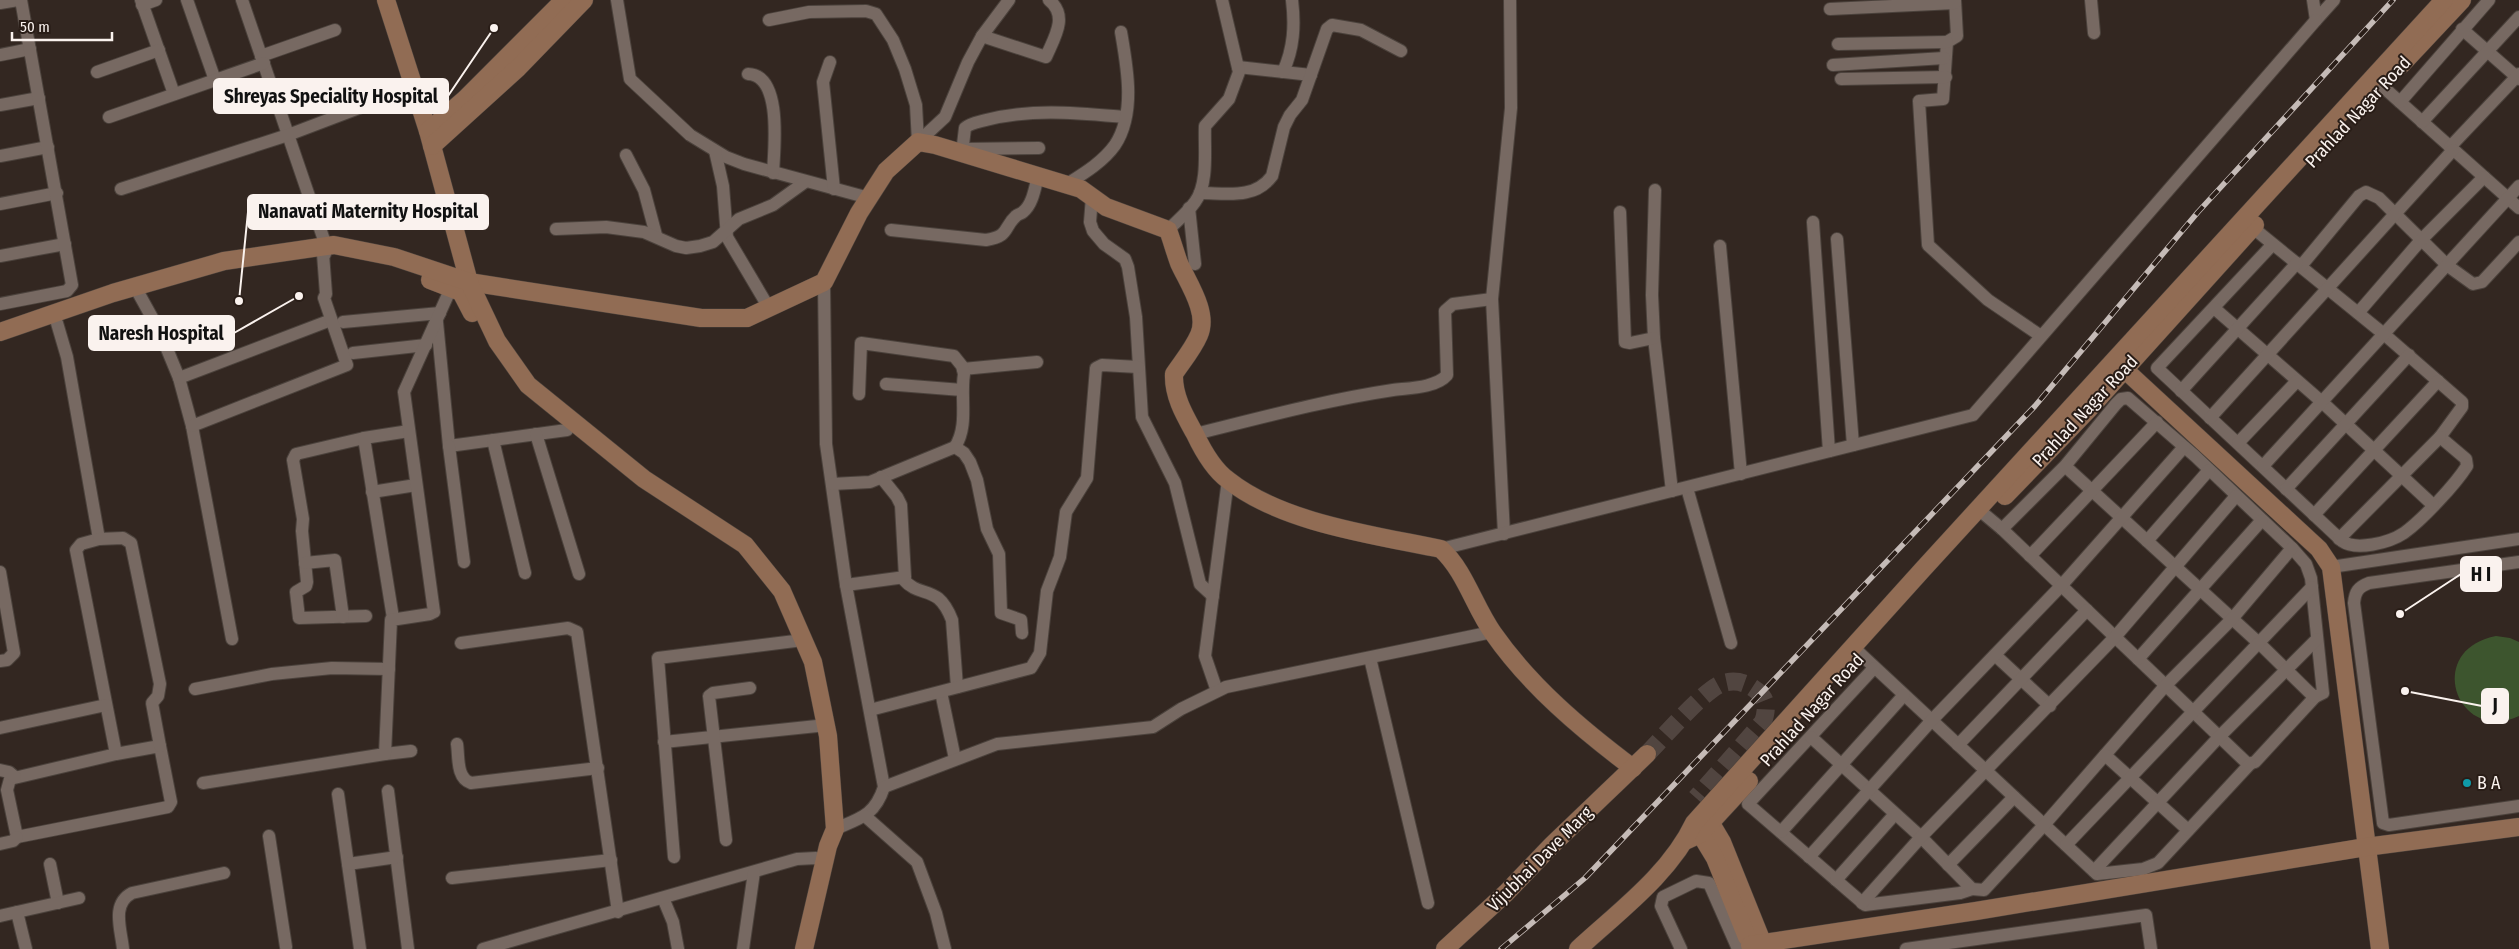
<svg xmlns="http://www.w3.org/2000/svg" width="2519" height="949" viewBox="0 0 2519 949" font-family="'Fira Sans Condensed',sans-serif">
	<rect width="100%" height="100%" fill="#332721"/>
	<path fill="#3d552e" d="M2496,636L2510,638L2519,642V716C2457,745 2423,650 2496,636Z"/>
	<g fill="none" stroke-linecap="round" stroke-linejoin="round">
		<path stroke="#514540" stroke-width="18" stroke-dasharray="18 9" stroke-linecap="butt" d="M1647,754C1662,739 1703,691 1721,684C1734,679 1746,682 1757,691C1768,700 1767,710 1763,722L1696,798"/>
		<defs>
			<g id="street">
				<polyline points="141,0 174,94"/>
				<polyline points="187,0 215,80"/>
				<polyline points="242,0 324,240 325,254"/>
				<polyline points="617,0 630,79 690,135 726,157 744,164 869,198"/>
				<polyline points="1955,0 1957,36 1947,42 1943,99 1919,101 1928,245 1988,300 2041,336"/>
				<polyline points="2091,0 2094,33"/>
				<polyline points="2313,0 2316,20 2334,0"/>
				<polyline points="0,3 18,0"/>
				<polyline points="142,5 156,0"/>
				<polyline points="1830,9 1955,3"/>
				<polyline points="769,20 809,12 866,11 876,14 893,40 905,69 916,105 918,142"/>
				<polyline points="2462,29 2519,79"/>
				<path d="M982,36L1046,57C1054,38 1069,16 1049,0"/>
				<polyline points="1838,44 1947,42"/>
				<polyline points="0,55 30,49"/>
				<polyline points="261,56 335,30"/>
				<polyline points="830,62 823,82 834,189"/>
				<polyline points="1833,65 1944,58"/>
				<polyline points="1238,67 1311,75"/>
				<polyline points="97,72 159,50"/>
				<path d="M1283,72C1294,48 1295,25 1292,0"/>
				<path d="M748,74C783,75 774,150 773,173"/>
				<polyline points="2373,78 2519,208"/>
				<polyline points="1841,79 1946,77"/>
				<polyline points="2400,102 2489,0"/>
				<polyline points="0,105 39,98"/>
				<polyline points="109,117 264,63"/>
				<polyline points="2422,122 2519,17"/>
				<polyline points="918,142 945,117 968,62 982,36 1009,0"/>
				<polyline points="2450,147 2519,74"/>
				<polyline points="963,149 1039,148"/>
				<polyline points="715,151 723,186 727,237 769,308"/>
				<path d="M962,153L965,128C970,123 979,122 986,120C1032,108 1078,113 1125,117"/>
				<polyline points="626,155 644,190 656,235"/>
				<polyline points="0,156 48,147"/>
				<path d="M1067,184C1083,174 1103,162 1115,145C1136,113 1127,67 1121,32"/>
				<polyline points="121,189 288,135 367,105"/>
				<polyline points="1655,190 1652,295 1654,338 1672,491"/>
				<path d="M1200,193C1226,193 1254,200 1272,176L1284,127L1290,115L1302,100L1327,29L1332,25L1361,30L1401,51"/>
				<polyline points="1092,197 1090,222 1093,231 1104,244 1125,259 1128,267 1136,317 1142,417 1175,483 1200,584 1213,596"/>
				<polyline points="0,204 57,193"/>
				<polyline points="1189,208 1195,264"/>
				<polyline points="1620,212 1625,342 1630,343 1654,338"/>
				<polyline points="1813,222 1829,451"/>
				<path d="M2247,223L2385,335L2462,402V407L2440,437L2466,459L2467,466C2455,485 2422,520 2404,533C2389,543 2356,551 2342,541L2157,368L2273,244"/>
				<polyline points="556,229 606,227 644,232 676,246 686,248 700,246 713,242 739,219 773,205 805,182"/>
				<path d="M891,230L986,240C1010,236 1003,228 1016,216C1018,214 1021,214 1023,212C1033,204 1035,187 1038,176"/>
				<path d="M1168,230C1177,221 1188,212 1195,202C1209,183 1204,148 1205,126L1229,99L1239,72L1222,0"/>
				<polyline points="1837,239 1853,445"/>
				<polyline points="1720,246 1741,474"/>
				<polyline points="0,256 65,244"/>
				<polyline points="2301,266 2359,196 2366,192 2379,198 2448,266 2473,284 2482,282 2519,242"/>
				<path d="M824,282L826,444L846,585L884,787C875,815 861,818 835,829"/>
				<polyline points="139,294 160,332 179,378 192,426 232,639"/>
				<polyline points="0,304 67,291 72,285 21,0"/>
				<polyline points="2214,308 2322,402 2433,505"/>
				<polyline points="2358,313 2421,240 2484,177"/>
				<polyline points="343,322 440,313"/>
				<polyline points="437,322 449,446 567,430"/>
				<polyline points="57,323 67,357 99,539 81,544 76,550 116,754 10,779 7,790 17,837 168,807 171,802 160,746 116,754"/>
				<polyline points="353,353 426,345"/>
				<polyline points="963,369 1037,362"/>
				<polyline points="179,378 331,320"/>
				<polyline points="886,384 962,390"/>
				<polyline points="2181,391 2297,263"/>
				<path d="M859,394L861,343L954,356L962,366L964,374C960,398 969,425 955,447"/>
				<polyline points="2210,418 2453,150"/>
				<polyline points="192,426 347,365 324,298 326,294 323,254"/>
				<polyline points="536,434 579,574"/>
				<path d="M1195,434C1260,418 1326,400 1393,390C1408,388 1436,388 1447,375L1445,311L1453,304L1492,299"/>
				<polyline points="364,438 296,454 293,460 303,519 302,531 307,582 306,586 296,592 299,618 366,616"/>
				<polyline points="493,440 525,573"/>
				<polyline points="2238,443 2297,381"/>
				<polyline points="449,446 464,562"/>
				<polyline points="2263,466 2519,186"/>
				<polyline points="832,484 870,482 955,447 964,453 970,462 977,480 987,529 999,554 1001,613 1021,620 1022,633"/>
				<polyline points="1687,488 1731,643"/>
				<polyline points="2286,489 2409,355"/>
				<polyline points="372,492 416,485"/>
				<polyline points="1978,509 2002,529 2248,764 2255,762 2315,697"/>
				<polyline points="2314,515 2438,381"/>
				<polyline points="2002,529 2065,466 2116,404 2121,399 2128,398 2195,456 2292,548 2306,564 2311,578 2323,693 2315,697 2310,693 2261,645 2065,466"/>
				<polyline points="1504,534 1492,299 1511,108 1510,0"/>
				<polyline points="99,539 123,538 131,543 160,684 158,696 152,703 160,746"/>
				<polyline points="2339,539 2440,437"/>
				<polyline points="2147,541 2209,470"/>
				<polyline points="1441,549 1973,415 2316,20"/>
				<polyline points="2030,556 2157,422"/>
				<path d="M2519,562L2369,583C2358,587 2355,592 2354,603L2383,823L2389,825L2519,806"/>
				<polyline points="305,563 335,560 343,617"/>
				<polyline points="2331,567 2519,539"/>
				<polyline points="0,572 14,653 7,660 0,661"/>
				<path d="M903,579C921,600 937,582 952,620L957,687"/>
				<polyline points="846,585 905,577 901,505 897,497 881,477"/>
				<polyline points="393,618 364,438 409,431"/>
				<polyline points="461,643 568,628 577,632 618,912"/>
				<polyline points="1853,647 2097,874 2143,869 2158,863 2250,764"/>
				<polyline points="1995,655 2050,706"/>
				<polyline points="1370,658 1428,903"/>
				<polyline points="2138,659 2262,520"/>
				<polyline points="1874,668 1748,804 1865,905 1960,893 1972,889"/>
				<polyline points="195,689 272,674 332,668 389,669"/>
				<polyline points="1217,691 1205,656 1228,480"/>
				<polyline points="941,692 955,759"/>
				<polyline points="870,710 1031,668 1040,653 1047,591 1060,557 1066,512 1087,478 1096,368 1102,365 1138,367"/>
				<polyline points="0,728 106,705"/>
				<polyline points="1811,737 1921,837 1972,889 1984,890 2044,825 2165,686 2232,619 2292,548"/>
				<polyline points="664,742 817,726"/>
				<path d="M457,744C459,757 456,778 471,783L598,768"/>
				<polyline points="1958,745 2087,610"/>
				<polyline points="385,754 411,751"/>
				<polyline points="2105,755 2188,830"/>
				<polyline points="0,770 9,772 15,777"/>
				<polyline points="203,783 385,754 391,620 430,614 434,612 404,392 451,288"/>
				<polyline points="884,787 997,744 1153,727 1181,709 1226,687 1492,632"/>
				<polyline points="388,791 408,949"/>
				<polyline points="338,794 360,949"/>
				<polyline points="865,816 917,862 936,913 945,949"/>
				<polyline points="1781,832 1904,695"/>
				<polyline points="269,836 286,947"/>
				<polyline points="726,840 709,696 713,693 750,688"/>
				<polyline points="0,844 13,841 17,837"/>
				<polyline points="2066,845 2312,587"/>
				<polyline points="674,857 658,658 795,641"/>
				<polyline points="1809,857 1932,720 2061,586 2184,447"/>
				<polyline points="50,864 58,903"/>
				<polyline points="348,864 397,857"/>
				<polyline points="1948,865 2014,797"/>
				<polyline points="2094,871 2219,737 2317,639"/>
				<polyline points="452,878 611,860"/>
				<polyline points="1836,880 1895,814"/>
				<polyline points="663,898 673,922 678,949"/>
				<polyline points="1862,903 1921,837 2115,637 2236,496"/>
				<polyline points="17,912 79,898"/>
				<polyline points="0,916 17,912 26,949"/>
				<path d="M123,949C121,929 111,904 132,893L224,873"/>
				<polyline points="483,949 797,859 816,858 824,861"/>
				<polyline points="743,949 754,872"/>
				<polyline points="1681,949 1661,906 1663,897 1696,881 1709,883 1738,949"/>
				<polyline points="1906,949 2146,915 2151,949"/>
			</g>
			<g id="secondary">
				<polyline points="386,0 428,131 469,282 464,288"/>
				<polyline points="2401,65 2462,0"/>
				<polyline points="428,131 465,99 564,0"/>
				<polyline points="432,146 518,68 584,0"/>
				<polyline points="430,280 461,292 472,313"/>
				<path d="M469,282L701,318H747L824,282L859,213L886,171L918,142L935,145L1081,189L1106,207L1168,230C1172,241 1175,252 1179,263C1188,283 1209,313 1199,335C1193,349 1182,362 1174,374C1173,396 1185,416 1195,434C1203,451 1213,469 1228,480C1282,523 1374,535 1441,549C1465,571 1474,606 1493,633C1530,686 1581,729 1633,768"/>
				<polyline points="0,332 113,293 224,261 334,245 394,257 469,282 497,341 528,385 644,479 745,545 782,591 813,662 828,736 835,829 828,846 804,949"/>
				<polyline points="2124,369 2319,549 2331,567 2380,949"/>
				<polyline points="2005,496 2089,409 2255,225"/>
				<polyline points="1706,815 1722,842 1765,949"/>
				<polyline points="1695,825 1715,858 1747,937"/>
				<polyline points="1687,840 1700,834 1749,781"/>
				<polyline points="1750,945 1976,911 2366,847 2519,827"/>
				<polyline points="1445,949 1506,893 1552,845 1647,754"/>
				<path d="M1578,949C1618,912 1670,874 1694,823L1924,568L2444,0"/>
			</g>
		</defs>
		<use href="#street" stroke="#4b423c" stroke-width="14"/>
		<use href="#secondary" stroke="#4b423c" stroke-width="19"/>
		<use href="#street" stroke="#776962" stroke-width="12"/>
		<use href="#secondary" stroke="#916c54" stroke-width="18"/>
		<defs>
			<polyline id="rail" points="1501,949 1585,878 2035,406 2198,212 2393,0"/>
		</defs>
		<use href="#rail" stroke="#c5bbb7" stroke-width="5.5"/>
		<use href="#rail" stroke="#291d17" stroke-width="4" stroke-dasharray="11" stroke-linecap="butt"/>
	</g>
	<circle fill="#0f9aa8" stroke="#291d17" stroke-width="2" cx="2467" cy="783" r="5"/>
	<g text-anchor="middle" stroke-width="4" stroke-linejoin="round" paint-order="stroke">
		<g font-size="18" fill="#faf2ee" stroke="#291d17">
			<text transform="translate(2358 112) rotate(-47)" y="6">Prahlad Nagar Road</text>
			<text transform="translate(2085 411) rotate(-47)" y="6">Prahlad Nagar Road</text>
			<text transform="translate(1812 710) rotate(-48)" y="6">Prahlad Nagar Road</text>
			<text transform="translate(1540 859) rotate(-45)" y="6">Vijubhai Dave Marg</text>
		</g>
		<g font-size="18" fill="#faf2ee" stroke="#291d17" text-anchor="start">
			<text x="2477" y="789">B A</text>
		</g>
	</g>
	<path fill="none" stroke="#faf2ee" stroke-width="2" d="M494 28L448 96M239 301L248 212M299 296L234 333M2400 614L2461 574M2405 691L2482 706"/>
	<g fill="#faf2ee" stroke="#291d17" stroke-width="2">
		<circle cx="494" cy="28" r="5"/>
		<circle cx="239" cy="301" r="5"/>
		<circle cx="299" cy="296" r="5"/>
		<circle cx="2400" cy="614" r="5"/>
		<circle cx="2405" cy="691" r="5"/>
	</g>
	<g fill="#faf2ee" stroke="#faf2ee" stroke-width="2">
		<rect x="214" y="79" width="234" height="34" rx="5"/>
		<rect x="248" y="195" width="240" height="34" rx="5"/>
		<rect x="89" y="316" width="145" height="34" rx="5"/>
		<rect x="2461" y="557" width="40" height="34" rx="5"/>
		<rect x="2482" y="689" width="26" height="34" rx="5"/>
	</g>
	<g font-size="19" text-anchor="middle" font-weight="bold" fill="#111">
		<text x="331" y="103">Shreyas Speciality Hospital</text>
		<text x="368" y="218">Nanavati Maternity Hospital</text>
		<text x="161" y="340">Naresh Hospital</text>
		<text x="2481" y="581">H I</text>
		<text x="2495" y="712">J</text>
	</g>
	<path d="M12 32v8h100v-8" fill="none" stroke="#faf2ee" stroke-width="2.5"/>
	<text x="20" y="32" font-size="15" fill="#faf2ee" stroke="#291d17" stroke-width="4" paint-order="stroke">50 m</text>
</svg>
